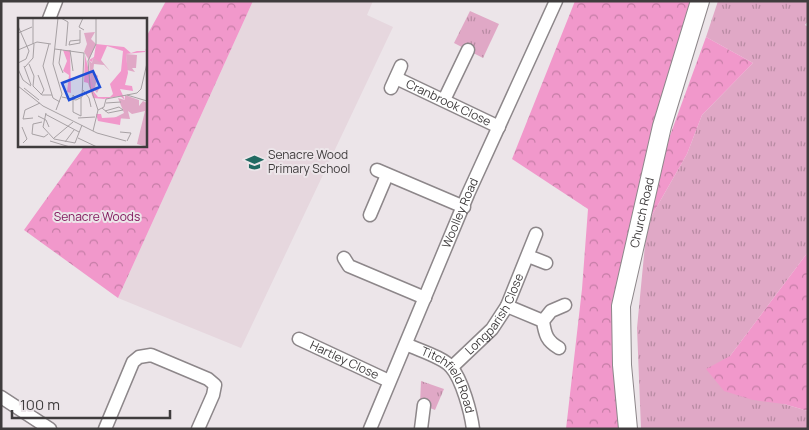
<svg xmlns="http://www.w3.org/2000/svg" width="809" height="430" viewBox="0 0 809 430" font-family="Manrope,sans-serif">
	<defs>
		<pattern id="grass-tufts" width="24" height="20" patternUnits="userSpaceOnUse" patternTransform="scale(1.25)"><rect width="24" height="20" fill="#e0a8c6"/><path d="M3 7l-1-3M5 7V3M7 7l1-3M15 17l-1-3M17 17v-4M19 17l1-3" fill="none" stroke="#b78aa2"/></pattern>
		<pattern id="forest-crowns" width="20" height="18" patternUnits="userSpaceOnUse" patternTransform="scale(1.25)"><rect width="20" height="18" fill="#f198cb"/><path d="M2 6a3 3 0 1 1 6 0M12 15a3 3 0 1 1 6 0" fill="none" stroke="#c57da6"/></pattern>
	</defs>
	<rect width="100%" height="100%" fill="#ece5e9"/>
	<polygon fill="#e6d7de" points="253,1 373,1 367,15 393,27 241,348 118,298"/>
	<g fill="url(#grass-tufts)">
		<polygon points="718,1 808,1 808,21 805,25 808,27 808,252 730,356 784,404 808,411 808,429 641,429 637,328 647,224 687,154 702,115 753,63 706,37"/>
		<polygon points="470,11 499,24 483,58 454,43"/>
		<polygon points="421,381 444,389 435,410 420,404"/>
	</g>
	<g fill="url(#forest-crowns)">
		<polygon points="166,1 253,1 118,298 24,230 85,145 145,145 145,39"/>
		<polygon points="575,1 696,1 616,297 627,429 566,429 582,289 588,209 512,159"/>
		<polygon points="706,37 753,63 702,115 687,154 647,224 668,141"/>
		<polygon points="808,252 808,411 784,404 753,400 724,391 706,369 730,356"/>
	</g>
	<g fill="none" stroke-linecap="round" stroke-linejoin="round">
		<defs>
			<g id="street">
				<polyline points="49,19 56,1"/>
				<path id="s1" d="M396,78L499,127"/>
				<polyline points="391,88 401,66"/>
				<polyline points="444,100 468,50"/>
				<polyline points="377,170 464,207"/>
				<polyline points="370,215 387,175"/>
				<polyline points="528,256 546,263"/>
				<polyline points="344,258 349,266 425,298"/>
				<polyline points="507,306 543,321"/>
				<path id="s2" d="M299,339L389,381"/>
				<path id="s3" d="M406,344C418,350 443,357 451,367C462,379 471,413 473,429"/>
				<path d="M559,348C547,341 545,335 543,321L551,311L565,305"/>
				<path id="s4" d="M452,367L492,329L507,306L536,234"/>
				<polyline points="1,397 50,429"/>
				<polyline points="105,429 133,362 139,357 151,355 208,379 215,385 213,395 198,429"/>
				<path id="s5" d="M370,429L468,194L556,1"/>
				<polyline points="421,429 424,405"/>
			</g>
			<g id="secondary">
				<path id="s6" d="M628,429L622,365L621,306L662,126L700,1"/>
			</g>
		</defs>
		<use href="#street" stroke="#8d878a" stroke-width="15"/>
		<use href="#secondary" stroke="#8d878a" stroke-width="20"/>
		<use href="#street" stroke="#fff" stroke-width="12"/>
		<use href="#secondary" stroke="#fff" stroke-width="18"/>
	</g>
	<defs>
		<symbol id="school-bare" viewBox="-9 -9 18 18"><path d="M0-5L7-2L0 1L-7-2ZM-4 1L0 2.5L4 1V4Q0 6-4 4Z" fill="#216a62" stroke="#ece5e9" stroke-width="2.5" paint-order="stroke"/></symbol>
	</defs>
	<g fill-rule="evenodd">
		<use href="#school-bare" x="242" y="150" width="25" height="25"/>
	</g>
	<g text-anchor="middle" stroke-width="4" stroke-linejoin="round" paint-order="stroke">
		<g font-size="12" fill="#3f3c3d" stroke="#ece5e9">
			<text dy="4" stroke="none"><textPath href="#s1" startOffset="58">Cranbrook Close</textPath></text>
			<text dy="4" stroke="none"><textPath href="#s6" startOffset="219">Church Road</textPath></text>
			<text dy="4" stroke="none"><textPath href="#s5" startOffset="234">Woolley Road</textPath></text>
			<text dy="4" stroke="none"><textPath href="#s4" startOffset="69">Longparish Close</textPath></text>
			<text dy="4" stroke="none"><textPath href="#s2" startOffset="50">Hartley Close</textPath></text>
			<text dy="4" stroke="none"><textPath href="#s3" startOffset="59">Titchfield Road</textPath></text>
		</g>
		<g font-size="12" fill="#3f3c3d" stroke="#ece5e9" text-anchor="start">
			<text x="268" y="159">Senacre Wood<tspan x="268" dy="14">Primary School</tspan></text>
		</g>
		<g font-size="12" fill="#831d60" stroke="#ece5e9">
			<text x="97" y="221">Senacre Woods</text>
		</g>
	</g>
	<g transform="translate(18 18)">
		<rect width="129" height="129" fill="#ece5e9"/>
		<path d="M77,14L73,21L78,26L71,42L66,34L69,26L66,15ZM108,36L119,37L118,50H114L117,54L109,52ZM75,40L83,42L92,53L86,47L76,46L75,54L80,58L77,69H82L79,75L73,68L72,56L71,42L74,45ZM107,77L121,82V88L125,83L129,85V129L119,126L127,93L114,96L110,93L112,101L96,100L106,95L100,80L107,82Z" fill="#e0a8c6"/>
		<path d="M75,21L78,26L106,29L113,35L119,33H127L129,28L127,34L108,36L110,55L107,67L114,68L115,73L102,71L107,82L102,78L86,81L75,80L70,65L66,64L67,37L76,74L80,79H92L95,76L92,66L103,53L105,33L89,28L82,44L75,40L74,44L71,42L76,39L78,26ZM45,32H52L53,75L49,74L51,57L45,53L49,43ZM78,96H83L84,100L103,99L102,107L80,103Z" fill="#f198cb"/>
		<path fill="none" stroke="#a7a1a4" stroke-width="1" d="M15,0V26M43,0L50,4L48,28M65,0L61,9L66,12M0,8L11,33L8,41L0,45M0,15L14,9M62,22L52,23L51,27L62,25V12M31,26L25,48L35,80L42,84M37,31L66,35L64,79L58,82L44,79M43,31L41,45L45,55M0,32L19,24L33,26M52,32L55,53M11,46L16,58L15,68M6,48L13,67M7,49L15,40L16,26M0,51L5,62L13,68M20,57L26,72L23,77M0,68L25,88L79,115L108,123M15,68L24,77H34M6,70L21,82M123,71L129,45M65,72L71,80L73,89M109,77L129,83M58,80L55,77V94L63,98V80M88,85L103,84M84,90L90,95L105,92M38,92L44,76L35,46L40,0M80,92L86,89L88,81L119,75L123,71M87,93L101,89L105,92M28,95L25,109L36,121M27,96L61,114M20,98L28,102L31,109M15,100L5,101L7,92L22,85M60,100L77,99M24,104L15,106L14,116L26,119L30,116M4,109L9,121L5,125M75,113L80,92L72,68L70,43L78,26V0M102,114L113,115L109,123M36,120L55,104M60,120L79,129M36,121L57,125L64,107M32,123L52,129M47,124L56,112"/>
		<path fill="#1d4ed8" fill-opacity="0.15" stroke="#1d4ed8" stroke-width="2.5" d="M75,53L82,69L51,82L44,65Z"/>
		<rect width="129" height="129" fill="none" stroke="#3f3c3d" stroke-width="2.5"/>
	</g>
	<rect width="809" height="430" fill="none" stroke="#3f3c3d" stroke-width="5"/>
	<path d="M12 410v8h158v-8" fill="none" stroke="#3f3c3d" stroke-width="2.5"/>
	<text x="20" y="410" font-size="15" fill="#3f3c3d" stroke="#ece5e9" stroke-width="4" paint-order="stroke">100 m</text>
</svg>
